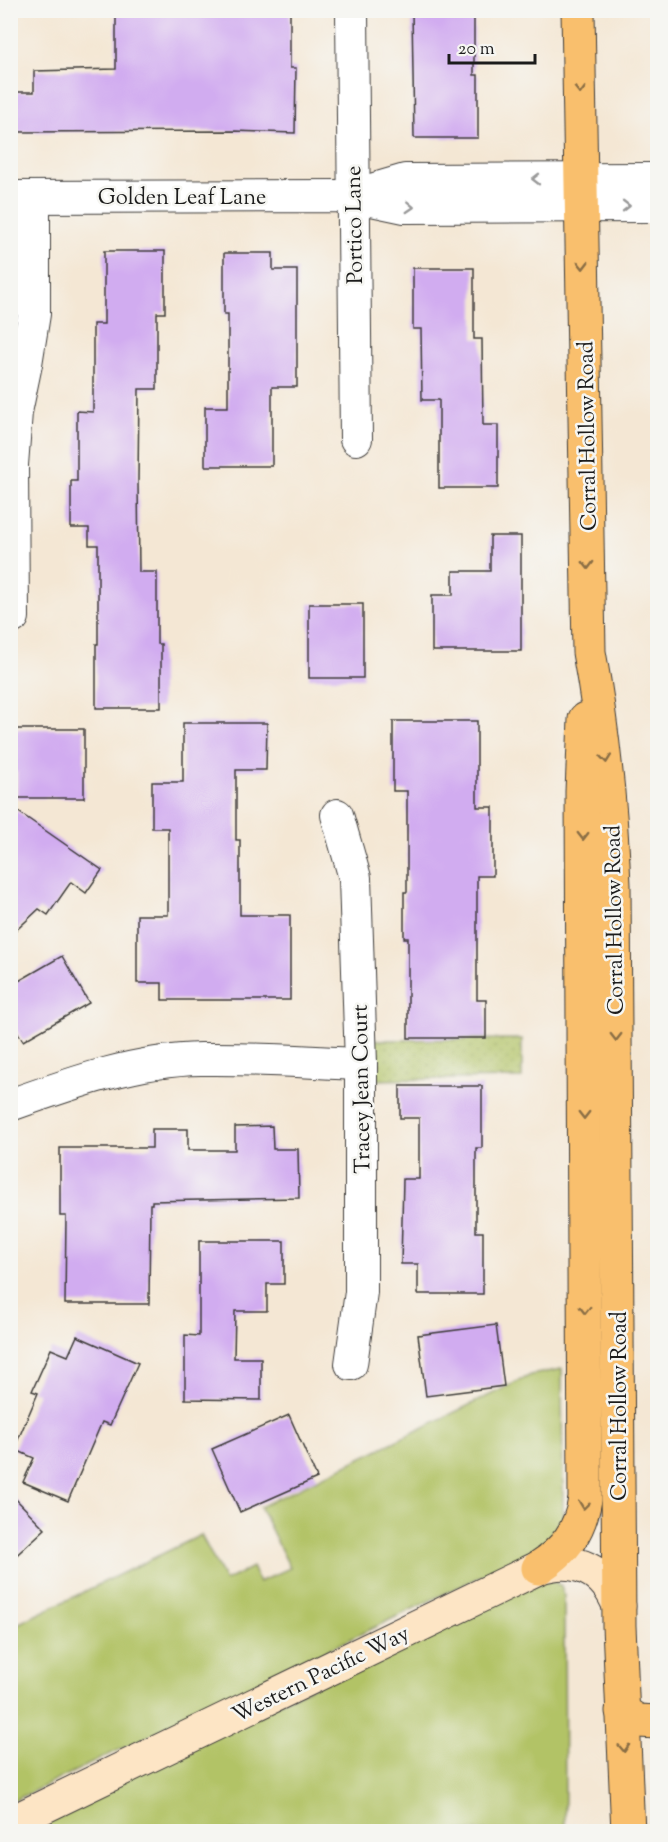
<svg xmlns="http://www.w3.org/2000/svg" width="668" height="1842" viewBox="0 0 668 1842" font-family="'Sorts Mill Goudy',serif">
	<defs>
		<pattern id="park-dots" width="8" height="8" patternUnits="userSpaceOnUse" patternTransform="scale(1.5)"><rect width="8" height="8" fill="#b2c366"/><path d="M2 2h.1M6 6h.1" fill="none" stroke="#98a758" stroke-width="1.8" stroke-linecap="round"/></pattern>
	</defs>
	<rect width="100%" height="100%" fill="#f6f6f2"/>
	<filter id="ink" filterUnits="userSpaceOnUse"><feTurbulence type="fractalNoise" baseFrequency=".0167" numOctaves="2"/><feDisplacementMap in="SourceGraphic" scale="12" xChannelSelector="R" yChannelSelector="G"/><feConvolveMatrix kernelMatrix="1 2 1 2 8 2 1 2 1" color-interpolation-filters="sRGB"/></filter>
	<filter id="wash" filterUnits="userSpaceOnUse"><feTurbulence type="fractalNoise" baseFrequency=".008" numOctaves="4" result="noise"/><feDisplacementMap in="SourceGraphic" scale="24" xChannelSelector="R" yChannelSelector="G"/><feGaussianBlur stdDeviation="1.35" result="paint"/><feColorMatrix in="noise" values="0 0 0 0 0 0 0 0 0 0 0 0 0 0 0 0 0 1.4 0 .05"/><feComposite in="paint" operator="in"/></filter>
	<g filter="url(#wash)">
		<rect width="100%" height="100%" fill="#f4e7d4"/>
		<g fill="#b2c366" stroke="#677041" stroke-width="1.5">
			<polygon points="562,1369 563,1519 556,1535 533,1551 11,1802 11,1627 201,1535 225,1581 252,1567 259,1582 290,1568 260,1507 531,1375"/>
			<polygon points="551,1580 561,1586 564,1596 565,1831 11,1832 528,1583"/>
		</g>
		<polygon fill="url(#park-dots)" stroke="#677041" stroke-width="1.5" points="522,1039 522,1078 370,1080 370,1040"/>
		<g id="blocks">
			<g fill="#d1acf0">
				<polygon points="116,10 290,10 290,68 296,68 295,133 233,131 14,132 14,92 34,92 34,71 116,69"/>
				<polygon points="412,10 474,10 474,75 478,75 478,138 414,138"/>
				<polygon points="104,251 165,251 165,313 157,313 157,389 139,389 138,481 139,572 157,572 157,644 161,644 161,708 96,708 96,644 98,644 98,545 89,545 89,528 71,528 71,481 77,481 77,411 93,412 93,324 104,324"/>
				<polygon points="224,253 273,253 273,270 297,270 297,387 272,387 272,466 205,466 205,407 228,407 228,314 224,314"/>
				<polygon points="413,268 474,268 474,339 482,339 483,425 498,425 498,488 439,488 439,400 422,400 421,329 413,329"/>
				<polygon points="490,536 521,536 521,651 432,651 432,595 453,595 453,571 490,571"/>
				<rect x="309" y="604" width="54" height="74"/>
				<polygon points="393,721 477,721 477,807 493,807 493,876 477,876 477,1000 486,1000 486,1038 408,1038 408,938 404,938 404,892 407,892 407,791 393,791"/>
				<polygon points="183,723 267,723 266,770 236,770 236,840 240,840 240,915 290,915 290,1000 162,1000 162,983 137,983 137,915 168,915 168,828 152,828 152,782 183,782"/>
				<polygon points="10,729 84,729 84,798 17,798 17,772 10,772"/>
				<polygon points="10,806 102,870 86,893 71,882 48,915 39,909 10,936"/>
				<polygon points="62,956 89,1003 23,1041 10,1020 10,986"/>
				<polygon points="400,1086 482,1086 482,1148 476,1148 476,1232 483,1232 483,1294 418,1294 418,1264 401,1264 403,1179 419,1179 419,1118 400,1118"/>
				<polygon points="272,1126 273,1149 298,1149 299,1198 152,1201 152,1204 150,1204 149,1304 65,1304 66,1216 60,1216 60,1148 152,1148 152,1129 188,1129 188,1150 235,1150 235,1127"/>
				<polygon points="199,1241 284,1241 284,1284 267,1284 267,1311 235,1311 234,1358 261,1358 261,1400 185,1399 185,1335 199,1336"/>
				<polygon points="496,1325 504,1386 426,1396 418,1335"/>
				<polygon points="77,1336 138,1363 110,1425 102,1422 68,1501 23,1482 34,1458 14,1449 38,1393 32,1391 51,1349 68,1356"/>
				<polygon points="289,1415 317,1478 240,1512 212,1449"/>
				<polygon points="10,1493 45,1529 10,1561"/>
			</g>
		</g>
	</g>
	<g filter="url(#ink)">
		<use href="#blocks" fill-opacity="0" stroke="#3c3a38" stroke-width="1.5"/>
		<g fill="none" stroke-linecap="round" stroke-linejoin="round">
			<defs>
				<g id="street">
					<polyline points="352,10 356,439"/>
					<polyline points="354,195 405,180 658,179"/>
					<polyline points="10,197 353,196 405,207 658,206"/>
					<polyline points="13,617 12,465 16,412 26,364 34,314 34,197"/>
					<polyline points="337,815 355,878 361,1064 361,1292 351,1364"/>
					<path d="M10,1105C72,1083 136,1060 201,1059C254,1058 308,1062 361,1064"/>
				</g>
				<path id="secondary" d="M10,1823L538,1568C575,1555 605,1570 619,1606"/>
				<g id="primary">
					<path d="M578,10L589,652C603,729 611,806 614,885L619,1626L628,1832"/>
					<path d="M538,1568C565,1551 580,1531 585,1499L582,792L585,719"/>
					<polyline points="622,1711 638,1721 658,1722"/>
				</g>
			</defs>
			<use href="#street" stroke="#3c3a38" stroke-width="34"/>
			<use href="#secondary" stroke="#3c3a38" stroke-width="35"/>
			<use href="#primary" stroke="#3c3a38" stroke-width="35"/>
			<use href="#street" stroke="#fff" stroke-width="32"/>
			<use href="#secondary" stroke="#fde5c5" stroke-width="33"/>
			<use href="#primary" stroke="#f9bf6d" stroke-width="33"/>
		</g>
		<defs><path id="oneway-chevron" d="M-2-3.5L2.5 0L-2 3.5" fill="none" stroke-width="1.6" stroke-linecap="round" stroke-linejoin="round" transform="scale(1.5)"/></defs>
		<g stroke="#8a6e44">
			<use href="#oneway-chevron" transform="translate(580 90) rotate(89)"/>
			<use href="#oneway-chevron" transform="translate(583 265) rotate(89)"/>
			<use href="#oneway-chevron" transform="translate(588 565) rotate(89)"/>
			<use href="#oneway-chevron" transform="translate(606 759) rotate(84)"/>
			<use href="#oneway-chevron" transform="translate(583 836) rotate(90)"/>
			<use href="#oneway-chevron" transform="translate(616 1037) rotate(90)"/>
			<use href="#oneway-chevron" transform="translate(584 1115) rotate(90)"/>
			<use href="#oneway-chevron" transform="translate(585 1310) rotate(90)"/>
			<use href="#oneway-chevron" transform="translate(584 1505) rotate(97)"/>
			<use href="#oneway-chevron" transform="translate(624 1748) rotate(87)"/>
		</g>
		<g stroke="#999">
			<use href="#oneway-chevron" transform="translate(536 179) rotate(180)"/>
			<use href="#oneway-chevron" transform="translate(626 206)"/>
			<use href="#oneway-chevron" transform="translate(410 207) rotate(3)"/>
		</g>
	</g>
	<g text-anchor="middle" stroke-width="5" stroke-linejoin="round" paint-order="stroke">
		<g font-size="22" fill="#1c1c1c" stroke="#f6f6f2">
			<text x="182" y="204">Golden Leaf Lane</text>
			<text transform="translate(353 225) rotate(-91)" y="8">Portico Lane</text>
			<text transform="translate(586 436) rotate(-91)" y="8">Corral Hollow Road</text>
			<text transform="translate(613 920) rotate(-91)" y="8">Corral Hollow Road</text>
			<text transform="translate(360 1089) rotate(-91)" y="8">Tracey Jean Court</text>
			<text transform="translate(618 1406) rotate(-90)" y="8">Corral Hollow Road</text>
			<text transform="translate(320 1673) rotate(-26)" y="8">Western Pacific Way</text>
		</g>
	</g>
	<rect width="668" height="1842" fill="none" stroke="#f6f6f2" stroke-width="36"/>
	<path d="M449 54v9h86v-9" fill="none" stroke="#1c1c1c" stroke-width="3"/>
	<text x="458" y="54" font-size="18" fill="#1c1c1c" stroke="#f6f6f2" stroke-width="4.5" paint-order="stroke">20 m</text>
</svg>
